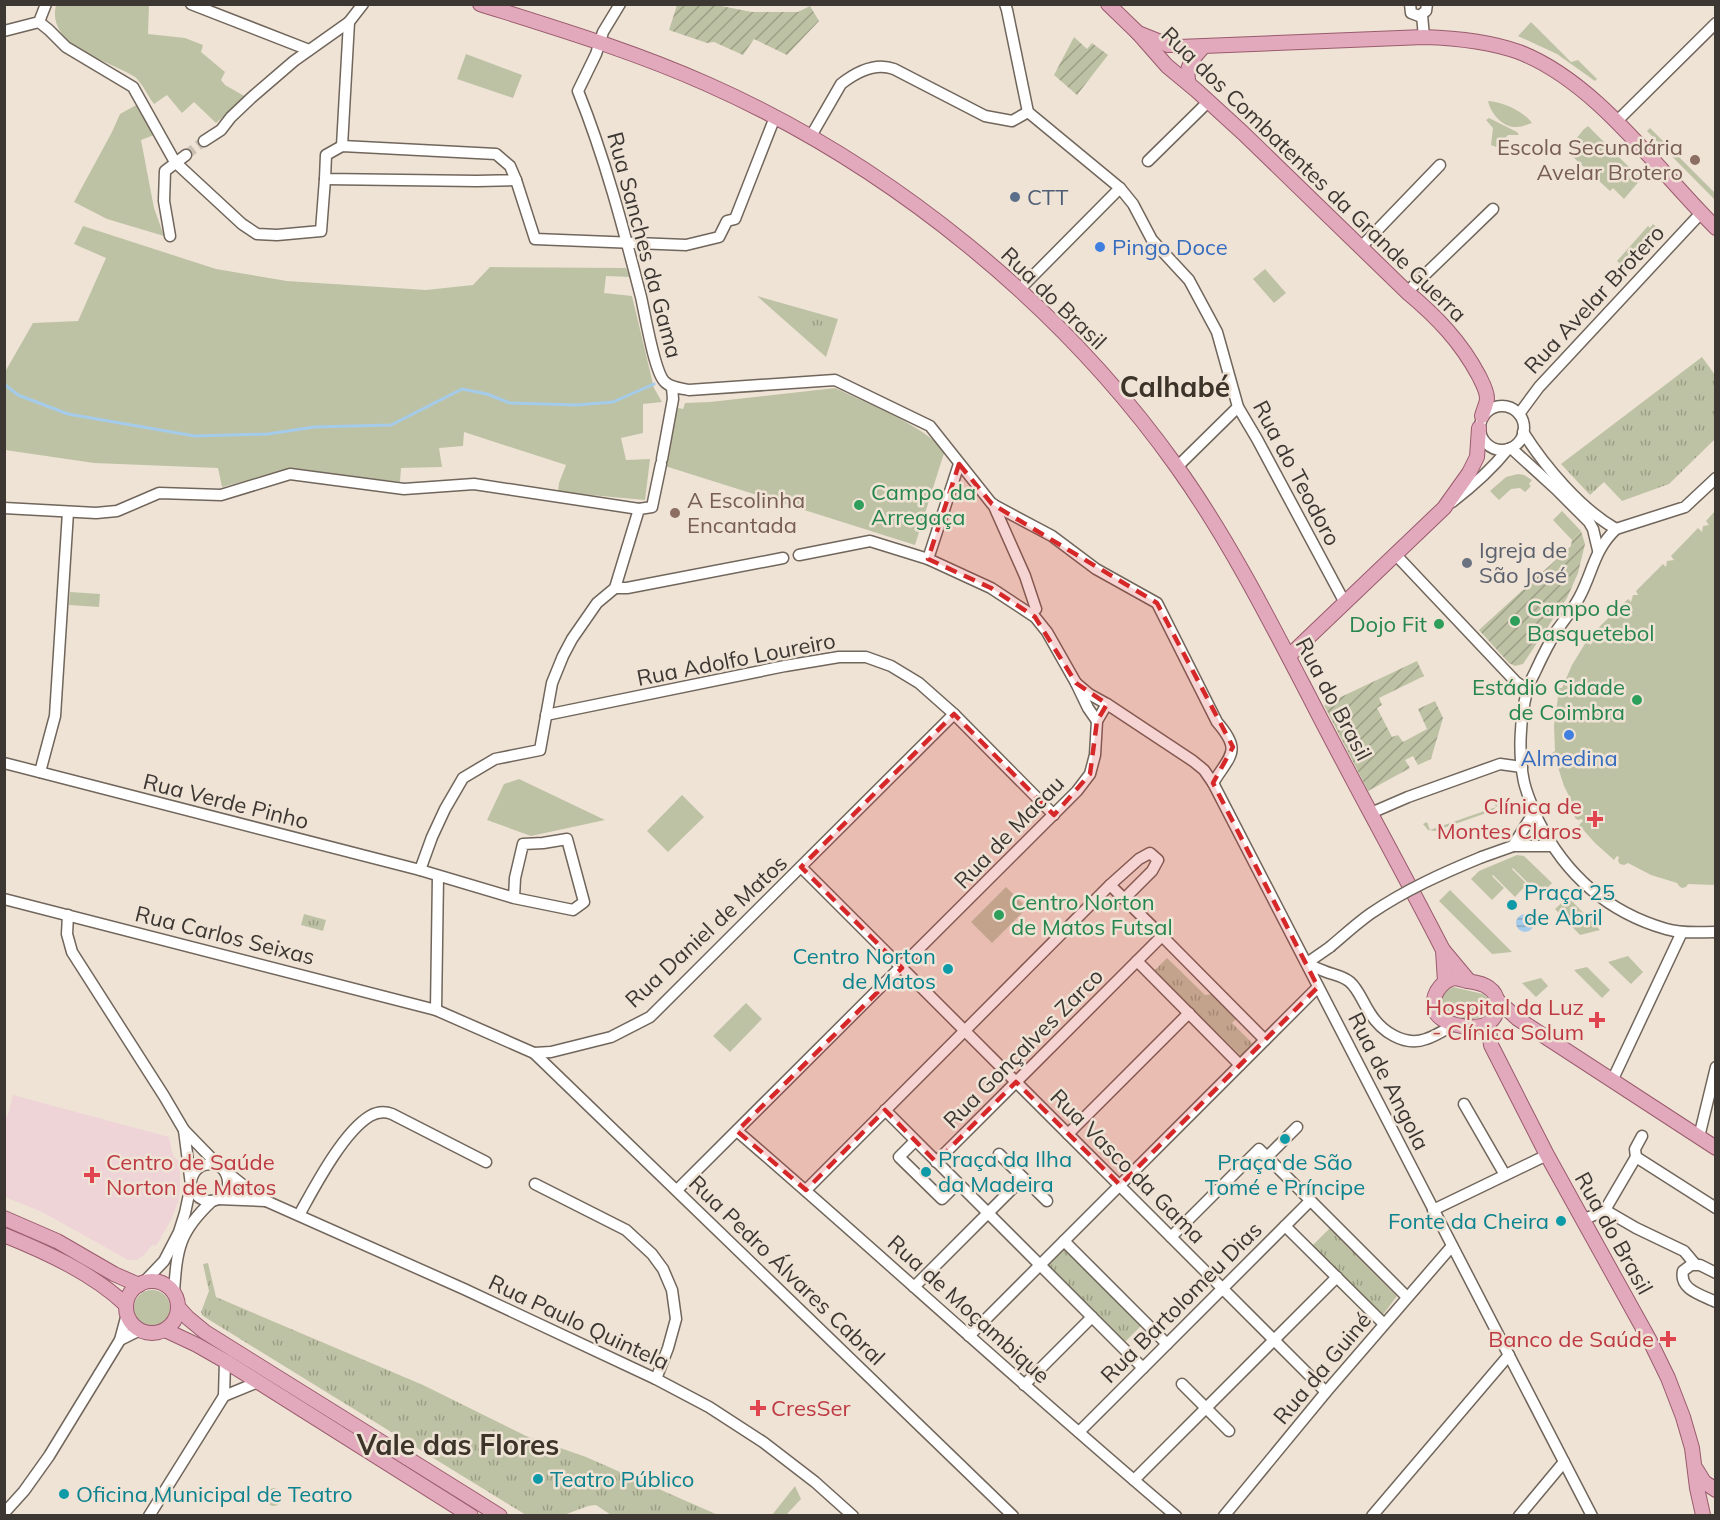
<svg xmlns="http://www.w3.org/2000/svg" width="1720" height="1520" viewBox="0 0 1720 1520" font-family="Mulish,sans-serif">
	<defs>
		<pattern id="park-tufts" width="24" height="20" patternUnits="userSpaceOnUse" patternTransform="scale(1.5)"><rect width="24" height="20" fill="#bec2a4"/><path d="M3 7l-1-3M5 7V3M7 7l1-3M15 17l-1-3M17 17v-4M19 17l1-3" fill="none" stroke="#9c9e86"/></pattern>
		<pattern id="garden-furrows" width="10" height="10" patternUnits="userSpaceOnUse" patternTransform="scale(1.5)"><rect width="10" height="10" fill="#bec2a4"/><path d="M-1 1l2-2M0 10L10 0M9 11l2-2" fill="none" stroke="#9c9e86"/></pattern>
		<pattern id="water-rules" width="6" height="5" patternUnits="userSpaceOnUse" patternTransform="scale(1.5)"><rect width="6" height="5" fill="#a4ccea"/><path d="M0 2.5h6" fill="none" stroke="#87a6be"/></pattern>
	</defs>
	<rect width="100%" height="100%" fill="#efe3d6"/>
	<polygon fill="#eed4d7" points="13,1095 169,1137 173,1156 180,1162 180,1188 178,1202 172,1218 156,1246 152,1245 144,1255 137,1260 128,1260 42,1212 5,1197 5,1117 8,1115"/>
	<g fill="#bec2a4">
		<path d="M56,5H149L148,34L185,38L203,45L201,52L225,72L221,80L225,85L246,97L216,123L194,102L182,113L167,95L154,104C148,96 142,83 135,77C109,60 46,47 56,5Z"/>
		<polygon points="1531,22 1571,62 1578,60 1597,79 1595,81 1557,54 1518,36"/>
		<polygon points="466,54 522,75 513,98 457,79"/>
		<path d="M1488,101C1503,102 1523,111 1532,123C1528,124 1522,127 1517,127C1503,128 1491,114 1488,101Z"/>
		<polygon points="138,104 154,135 141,140 154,208 164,236 107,219 74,202 112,132 120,114"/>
		<polygon points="1489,118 1517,132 1519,135 1508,135 1496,147 1491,145 1493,128 1486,120"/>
		<polygon points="1588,126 1641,179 1624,199 1613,188 1610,191 1572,156 1570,147 1583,130"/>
		<polygon points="1650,128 1715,193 1715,200 1647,131"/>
		<polygon points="1653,224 1658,229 1623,267 1617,261 1648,226 1650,228"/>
		<polygon points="83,226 216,269 287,281 426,290 473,285 490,267 626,268 630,277 606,276 604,293 632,296 654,388 662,402 643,404 643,433 621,438 626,460 650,459 645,500 558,492 559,483 566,465 464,432 463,446 439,448 442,467 401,468 400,482 290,469 222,487 218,468 94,463 5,450 5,372 33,323 78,321 106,258 74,244"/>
		<polygon points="1265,269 1286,293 1274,303 1253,279"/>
		<polygon points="757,296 838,319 826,357"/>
		<path d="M835,388C873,406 914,421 945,450L915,545L665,466L673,426L678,408L683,409L685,403L710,402Z"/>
		<polygon points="1518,474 1524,475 1532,480 1529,484 1531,486 1525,492 1520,488 1511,489 1499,500 1490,491 1506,477"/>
		<polygon points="1562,511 1581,531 1572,540 1553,520"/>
		<polygon points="1715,511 1715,885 1688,884 1686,887 1682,888 1679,886 1677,883 1651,875 1628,863 1624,865 1620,864 1618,861 1619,857 1617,856 1614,860 1595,843 1579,825 1583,821 1582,819 1578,820 1575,818 1574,814 1576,810 1564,786 1556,761 1553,760 1551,757 1552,753 1555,751 1554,725 1558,697 1556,695 1555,691 1557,688 1562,688 1572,665 1586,642 1591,645 1591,638 1597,636 1594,632 1628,599 1631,602 1633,595 1638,595 1636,591 1663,564 1666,567 1667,561 1674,560 1671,556 1698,528 1702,532 1703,526 1709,525 1706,521"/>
		<polygon points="70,592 100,594 99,607 69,605"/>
		<polygon points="519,779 605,820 531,836 487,820 504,784"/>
		<polygon points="682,795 704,817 668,852 647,831"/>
		<polygon points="1497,798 1497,806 1492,811 1435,831 1428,830 1423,824 1427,822 1430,830 1496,807 1493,799"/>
		<polygon points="1517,855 1524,856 1552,883 1540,895 1513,868 1512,869 1527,884 1515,897 1493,875 1492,876 1504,888 1492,900 1471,879 1479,871"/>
		<polygon points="1006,887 1027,908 992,943 971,922"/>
		<polygon points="1450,890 1512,952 1492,954 1439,901"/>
		<polygon points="1568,897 1600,930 1580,935 1555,909"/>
		<polygon points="1628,956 1643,972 1631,984 1608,962"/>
		<polygon points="1587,967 1610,990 1602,998 1574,970"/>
		<polygon points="1541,978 1548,986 1536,997 1522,983"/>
		<path d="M1453,987L1483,994C1487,997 1490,1000 1489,1006C1489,1024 1454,1020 1446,1011C1442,1008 1442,1002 1442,998L1445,992Z"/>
		<polygon points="746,1003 762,1019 730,1052 713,1036"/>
		<circle cx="152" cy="1308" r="18"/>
	</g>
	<g fill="url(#park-tufts)">
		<circle cx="816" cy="329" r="10"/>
		<polygon points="1702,357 1715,375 1715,439 1669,484 1622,501 1604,482 1590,495 1561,464"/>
		<polygon points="304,914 326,920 323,931 301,925"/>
		<polygon points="1167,958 1205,995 1213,994 1237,1018 1232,1023 1253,1044 1241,1056 1154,971"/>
		<polygon points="1330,1228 1397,1296 1382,1316 1312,1246"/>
		<polygon points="1066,1246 1143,1324 1124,1343 1047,1265"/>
		<polygon points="208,1263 216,1297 423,1385 526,1436 586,1457 718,1515 611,1515 596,1505 588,1506 564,1515 526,1515 203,1316 201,1312 209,1291 203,1264"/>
		<polygon points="795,1486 801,1499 786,1515 772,1515"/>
	</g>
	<g fill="url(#garden-furrows)">
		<polygon points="677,5 716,5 752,12 798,12 810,6 819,21 787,55 754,39 743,55 714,42 707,43 669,30"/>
		<polygon points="1074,37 1087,49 1092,43 1108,55 1077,95 1054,75"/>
		<polygon points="1581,531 1585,544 1578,573 1567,598 1523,664 1515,666 1509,663 1479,630 1571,546 1572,540"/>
		<polygon points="1417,661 1424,676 1379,698 1382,705 1377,708 1392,737 1398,735 1403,742 1427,729 1418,709 1435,701 1443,718 1431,759 1418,765 1413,756 1405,760 1410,768 1368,791 1324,705"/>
		<circle cx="274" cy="1497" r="9"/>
	</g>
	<circle fill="url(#water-rules)" cx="1525" cy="923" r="9"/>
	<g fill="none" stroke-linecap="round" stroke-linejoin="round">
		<polyline stroke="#a4ccea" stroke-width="3" points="4,384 18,395 68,414 195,436 268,434 314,427 391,425 462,389 487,394 510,403 577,405 613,402 654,384"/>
		<polyline stroke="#cbc1b5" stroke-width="10" stroke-dasharray="10 5" stroke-linecap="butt" points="186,155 204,141"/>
		<defs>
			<g id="minor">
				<polyline points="191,4 309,50"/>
				<path d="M620,4L603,32L596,54L578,91C605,158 623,227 641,297C645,314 654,370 664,381C670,388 680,388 689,390L835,380L930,426L992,504L1052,536L1096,569L1157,603L1217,722C1242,751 1231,754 1213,783"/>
				<polyline points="1005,4 1007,10 1028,112 1120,188 1133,204 1152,240 1189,280 1217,332 1238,407 1257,439 1345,603"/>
				<polyline points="1410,4 1411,13 1419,16 1426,11 1427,4"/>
				<polyline points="1422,15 1424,37"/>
				<polyline points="39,22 49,30 66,47 133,87 175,162 242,224 257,234 277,235 321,231 325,179"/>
				<polyline points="4,31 39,22 46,4"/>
				<polyline points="1617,121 1716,23"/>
				<path d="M811,136L841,84C855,73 875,62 894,69L985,116L1012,121L1028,112"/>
				<polyline points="204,141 221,130 231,117 251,98 294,61 349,22 363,4"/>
				<polygon points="342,146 496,154 510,166 516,180 477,181 325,179 326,155"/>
				<polyline points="342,146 349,22"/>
				<polyline points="1148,161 1208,102"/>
				<polyline points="516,180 535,239 686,245 719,237 727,221 735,219 775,117"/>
				<polyline points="170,236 164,201 165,171 186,155"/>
				<polyline points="1361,247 1440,165"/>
				<polyline points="1019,290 1120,188"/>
				<polyline points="1407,292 1493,209"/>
				<circle cx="1502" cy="428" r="22"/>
				<polyline points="1519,414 1539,387 1701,213"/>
				<path d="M1523,432C1545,467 1581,509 1616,529"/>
				<polyline points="1511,448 1556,489 1589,522 1593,529 1598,550"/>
				<polyline points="662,459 673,399 672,387"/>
				<polyline points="1177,467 1238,407"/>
				<path d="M1716,478L1685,507L1616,529C1594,550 1593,571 1580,596C1574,608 1565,619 1557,630C1549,643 1542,657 1536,670C1533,677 1528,684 1527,691C1520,719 1518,754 1524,782C1527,795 1533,808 1538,820C1565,874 1607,912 1666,929C1682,934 1699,932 1716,932"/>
				<path d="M1452,502C1473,486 1492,469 1508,449"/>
				<polyline points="993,504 1025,576 1036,609"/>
				<polyline points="4,508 96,513 117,511 159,493 221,495 290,474 404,489 474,484 639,509"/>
				<polyline points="1395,554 1516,682 1527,689"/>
				<polyline points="799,555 870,541 928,559 991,588 1035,617 1047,632 1076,683 1088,708 1097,721"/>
				<polyline points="928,559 959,464"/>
				<polyline points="615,588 627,588 783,558"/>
				<polyline points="1076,683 1089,694 1107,704 1193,761 1204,770 1213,783 1592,1516"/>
				<polyline points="546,715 785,666 839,657 866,657 891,666 919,683 954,714 1054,815"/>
				<polyline points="4,763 420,870 514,898 573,910 584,902 567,839 543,843 523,844 515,878 514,898"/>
				<polyline points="40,772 55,716 68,512"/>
				<polyline points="1371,813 1408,797 1500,764 1522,767"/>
				<polyline points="1513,846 1534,812"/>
				<polyline points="1482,857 1513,846 1551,846"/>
				<polyline points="801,867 1326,1392"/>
				<polyline points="420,870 432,837 445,809 463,778 495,759 540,750 552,683 563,656 572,639 597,603 615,588 639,509 652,507 661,464"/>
				<polyline points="1110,885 1162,936"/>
				<polyline points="4,899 436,1010 534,1053 551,1052 611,1037 650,1017 954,714"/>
				<polyline points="68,915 67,934 72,952 164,1096 184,1130 219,1166 243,1185 266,1201 464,1289 656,1379 709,1407 763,1442 815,1482 853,1516"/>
				<path d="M1307,963C1312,966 1318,969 1324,971C1333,975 1342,975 1350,982C1359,990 1363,1003 1370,1013C1381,1031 1404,1047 1426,1039C1436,1036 1446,1029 1455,1024"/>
				<polyline points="1307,963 1330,947"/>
				<polyline points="436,1010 438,876"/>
				<polyline points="534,1053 1013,1516"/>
				<polyline points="1240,1065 1137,961 1162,936 1265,1040"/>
				<polyline points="1612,1081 1682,932"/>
				<polyline points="1464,1104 1505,1175"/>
				<polyline points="885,1110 1143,1368"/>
				<path d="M737,1131C884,1258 1027,1390 1176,1516"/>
				<polyline points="1068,1134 1189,1013"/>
				<polyline points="1699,1137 1716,1067"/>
				<polyline points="915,1141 899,1157 942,1199 958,1183"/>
				<polyline points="999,1154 1047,1201"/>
				<polyline points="1267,1157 1297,1127"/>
				<polyline points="1636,1157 1635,1149 1642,1136"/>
				<polyline points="936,1162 1137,961"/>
				<path d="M191,1181C194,1167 205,1161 219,1166"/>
				<polyline points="535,1184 626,1230 652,1254 663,1269 672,1290 676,1319 668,1348 656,1379"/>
				<path d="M191,1185C201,1216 241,1197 224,1170"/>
				<polyline points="677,1190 1077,791 1090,774 1095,755 1097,721 1107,704"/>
				<polyline points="806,1190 1110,885 1139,859 1150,853 1158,860 1152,871 1124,899"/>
				<polyline points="218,1199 266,1201"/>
				<polyline points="1433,1210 1547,1155"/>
				<polyline points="1605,1210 1636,1157 1716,1208"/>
				<path d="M299,1215C314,1188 343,1132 370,1116C377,1112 384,1111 392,1114L486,1162"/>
				<polyline points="1583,1220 1605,1210 1636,1228 1684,1251 1695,1264"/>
				<polyline points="1285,1226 1384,1324"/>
				<polyline points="1171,1237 1259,1149 1407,1297"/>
				<polyline points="1064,1241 1167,1344"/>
				<path d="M1716,1273L1700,1265H1691L1683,1271C1679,1290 1702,1295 1716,1302"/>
				<polyline points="144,1282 164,1261 179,1232 185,1213 191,1185 184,1130"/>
				<polyline points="914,1287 1023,1178"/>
				<path d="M174,1292C177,1248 179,1232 212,1201"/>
				<polyline points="969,1336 1318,987"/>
				<polyline points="120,1340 140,1330"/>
				<polyline points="1182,1384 1229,1431"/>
				<polyline points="1024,1385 1092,1317"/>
				<polyline points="224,1396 258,1382"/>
				<polyline points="1079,1432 1310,1201"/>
				<polyline points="1134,1480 1337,1277"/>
				<polyline points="6,1511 24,1491 49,1456 120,1340 127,1314"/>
				<polyline points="149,1516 224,1396 225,1361"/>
				<polyline points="1224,1516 1326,1392 1452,1246"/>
				<polyline points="1372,1516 1509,1355"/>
				<polyline points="1519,1516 1564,1462"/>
			</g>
			<g id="major">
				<path d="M480,4C556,28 633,51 707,84C890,165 1061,304 1177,467C1229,540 1270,621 1311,700C1354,784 1400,866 1443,950L1445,982C1433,992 1427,1011 1444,1020C1456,1027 1482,1031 1492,1020C1501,1010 1499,995 1489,988C1483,983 1474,982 1467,981C1463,980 1457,978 1453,978C1450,979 1448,981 1445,982"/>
				<path d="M1108,4L1138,33L1167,66L1196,90L1243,133L1407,292C1437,317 1461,342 1479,376C1482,382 1487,391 1487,398C1487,404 1483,411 1482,416"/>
				<path d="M1138,33L1168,45H1176L1179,47L1424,37C1456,38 1488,41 1519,52C1597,82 1657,170 1716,228"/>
				<path d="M1189,84C1184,67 1193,58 1204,46"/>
				<polyline points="1289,656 1444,508 1469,473 1477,457 1479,428"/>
				<polyline points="1443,950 1469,981"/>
				<polyline points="1497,1000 1518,1019 1716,1148"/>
				<polyline points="1488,1023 1491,1045 1547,1155 1650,1341 1668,1378 1683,1417 1692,1448 1697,1488 1703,1515"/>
				<polyline points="4,1218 57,1241 114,1274 139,1285"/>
				<path d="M4,1235C46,1252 94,1274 126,1305"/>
				<circle cx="152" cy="1307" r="26"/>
				<polyline points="179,1308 188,1318 205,1332 500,1516"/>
				<polyline points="165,1330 197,1345 225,1361 471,1516"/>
				<polyline points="1696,1469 1704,1482 1716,1490"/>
			</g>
		</defs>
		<use href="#minor" stroke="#71665b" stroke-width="13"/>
		<use href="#major" stroke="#9a5b6d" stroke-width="16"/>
		<use href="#minor" stroke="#fff" stroke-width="10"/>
		<use href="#major" stroke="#e1a9bb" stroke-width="14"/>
		<defs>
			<path id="minor-bridge" d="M1330,947C1343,936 1356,924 1370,914C1405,890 1443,873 1482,857"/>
		</defs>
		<use href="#minor-bridge" stroke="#71665b" stroke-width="13" stroke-linecap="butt"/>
		<use href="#minor-bridge" stroke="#fff" stroke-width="10"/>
	</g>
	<path fill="#d62828" fill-opacity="0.2" stroke="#d62828" stroke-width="4.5" stroke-dasharray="12 8" stroke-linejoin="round" d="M959,464L992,504L1157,603L1233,747L1213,783L1318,987L1120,1185L1016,1082L936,1162L885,1110L806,1190L737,1131L902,968L801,867L954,714L1054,815L1090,774L1097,721L1107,704L1076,683L1035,617L991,588L928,559Z"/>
	<g fill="#8d6e63" stroke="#efe3d6" stroke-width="2">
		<circle cx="1695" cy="160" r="6"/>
		<circle cx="675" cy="513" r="6"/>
	</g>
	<circle fill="#5c6f8a" stroke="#efe3d6" stroke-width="2" cx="1015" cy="197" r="6"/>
	<g fill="#3f7fe0" stroke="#efe3d6" stroke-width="2">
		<circle cx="1100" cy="247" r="6"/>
		<circle cx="1569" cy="735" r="6"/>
	</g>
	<g fill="#2e9e5b" stroke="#efe3d6" stroke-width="2">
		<circle cx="859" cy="505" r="6"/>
		<circle cx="1515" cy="621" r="6"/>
		<circle cx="1439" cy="624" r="6"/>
		<circle cx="1637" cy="700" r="6"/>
		<circle cx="999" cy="915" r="6"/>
	</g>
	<circle fill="#6b7280" stroke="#efe3d6" stroke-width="2" cx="1467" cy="563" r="6"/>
	<g fill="#e0444e" stroke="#efe3d6" stroke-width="2">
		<path d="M1592 810h6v6h6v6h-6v6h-6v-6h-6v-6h6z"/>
		<path d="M1594 1011h6v6h6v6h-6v6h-6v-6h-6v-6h6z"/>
		<path d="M89 1166h6v6h6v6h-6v6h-6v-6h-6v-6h6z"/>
		<path d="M1665 1330h6v6h6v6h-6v6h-6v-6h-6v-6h6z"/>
		<path d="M755 1399h6v6h6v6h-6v6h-6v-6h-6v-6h6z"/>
	</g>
	<g fill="#0f9aa8" stroke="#efe3d6" stroke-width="2">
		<circle cx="1512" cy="905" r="6"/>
		<circle cx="948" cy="969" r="6"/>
		<circle cx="1285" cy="1139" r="6"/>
		<circle cx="926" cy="1172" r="6"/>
		<circle cx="1561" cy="1221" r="6"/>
		<circle cx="538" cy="1479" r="6"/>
		<circle cx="64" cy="1494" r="6"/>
	</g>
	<g text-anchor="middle" stroke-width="5" stroke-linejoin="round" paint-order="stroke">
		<g font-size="22" fill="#785e54" stroke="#efe3d6" text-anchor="end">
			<text x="1683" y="155">Escola Secundária<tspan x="1683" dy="25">Avelar Brotero</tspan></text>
			<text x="687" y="508" text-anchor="start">A Escolinha<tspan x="687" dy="25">Encantada</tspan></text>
		</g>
		<g font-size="22" fill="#3c3732" stroke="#efe3d6">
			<text transform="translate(1314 174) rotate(44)" y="8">Rua dos Combatentes da Grande Guerra</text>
			<text transform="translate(645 245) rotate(75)" y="8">Rua Sanches da Gama</text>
			<text transform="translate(1054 298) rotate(44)" y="8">Rua do Brasil</text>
			<text transform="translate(1594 299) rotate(-47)" y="8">Rua Avelar Brotero</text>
			<text transform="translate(1297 473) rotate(62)" y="8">Rua do Teodoro</text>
			<text transform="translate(736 659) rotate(-11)" y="8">Rua Adolfo Loureiro</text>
			<text transform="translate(1334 699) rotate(62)" y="8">Rua do Brasil</text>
			<text transform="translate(226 801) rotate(14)" y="8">Rua Verde Pinho</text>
			<text transform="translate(1009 832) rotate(-46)" y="8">Rua de Macau</text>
			<text transform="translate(706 931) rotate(-43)" y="8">Rua Daniel de Matos</text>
			<text transform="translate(225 935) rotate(14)" y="8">Rua Carlos Seixas</text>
			<text transform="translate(1023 1048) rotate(-45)" y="8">Rua Gonçalves Zarco</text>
			<text transform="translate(1389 1081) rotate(63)" y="8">Rua de Angola</text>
			<text transform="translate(1128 1166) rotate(45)" y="8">Rua Vasco da Gama</text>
			<text transform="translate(1614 1233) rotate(61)" y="8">Rua do Brasil</text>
			<text transform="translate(787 1270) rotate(44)" y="8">Rua Pedro Álvares Cabral</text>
			<text transform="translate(1181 1302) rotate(-45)" y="8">Rua Bartolomeu Dias</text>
			<text transform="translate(969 1309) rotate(42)" y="8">Rua de Moçambique</text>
			<text transform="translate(579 1322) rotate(25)" y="8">Rua Paulo Quintela</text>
			<text transform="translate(1322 1368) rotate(-50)" y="8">Rua da Guiné</text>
		</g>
		<g font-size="22" fill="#4e5e75" stroke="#efe3d6" text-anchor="start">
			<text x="1027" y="205">CTT</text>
		</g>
		<g font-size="22" fill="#366cbe" stroke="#efe3d6" text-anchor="start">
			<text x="1112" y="255">Pingo Doce</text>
			<text x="1569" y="766" text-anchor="middle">Almedina</text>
		</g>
		<g font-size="22" fill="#27864d" stroke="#efe3d6" text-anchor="start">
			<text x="871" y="500">Campo da<tspan x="871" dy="25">Arregaça</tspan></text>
			<text x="1527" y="616">Campo de<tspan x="1527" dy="25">Basquetebol</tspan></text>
			<text x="1427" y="632" text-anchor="end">Dojo Fit</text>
			<text x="1625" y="695" text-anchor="end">Estádio Cidade<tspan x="1625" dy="25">de Coimbra</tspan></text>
			<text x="1011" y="910">Centro Norton<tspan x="1011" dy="25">de Matos Futsal</tspan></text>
		</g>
		<g font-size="22" fill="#5b616d" stroke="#efe3d6" text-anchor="start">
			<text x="1479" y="558">Igreja de<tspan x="1479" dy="25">São José</tspan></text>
		</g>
		<g font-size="22" fill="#be3a42" stroke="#efe3d6" text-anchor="end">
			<text x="1582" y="814">Clínica de<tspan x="1582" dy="25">Montes Claros</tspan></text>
			<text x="1584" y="1015">Hospital da Luz<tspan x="1584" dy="25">- Clínica Solum</tspan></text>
			<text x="106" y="1170" text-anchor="start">Centro de Saúde<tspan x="106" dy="25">Norton de Matos</tspan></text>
			<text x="1654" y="1347">Banco de Saúde</text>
			<text x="771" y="1416" text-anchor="start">CresSer</text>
		</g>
		<g font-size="22" fill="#0d838f" stroke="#efe3d6" text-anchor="start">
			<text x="1524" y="900">Praça 25<tspan x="1524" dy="25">de Abril</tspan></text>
			<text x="936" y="964" text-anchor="end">Centro Norton<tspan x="936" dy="25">de Matos</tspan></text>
			<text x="938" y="1167">Praça da Ilha<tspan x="938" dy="25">da Madeira</tspan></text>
			<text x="1285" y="1170" text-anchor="middle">Praça de São<tspan x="1285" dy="25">Tomé e Príncipe</tspan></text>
			<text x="1549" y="1229" text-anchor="end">Fonte da Cheira</text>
			<text x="550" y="1487">Teatro Público</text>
			<text x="76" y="1502">Oficina Municipal de Teatro</text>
		</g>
		<g font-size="28" font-weight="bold" fill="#3c3329" stroke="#efe3d6">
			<text x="1175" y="397">Calhabé</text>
			<text x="458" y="1455">Vale das Flores</text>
		</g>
	</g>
	<rect width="1720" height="1520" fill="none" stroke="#3c3732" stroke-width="12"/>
</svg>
